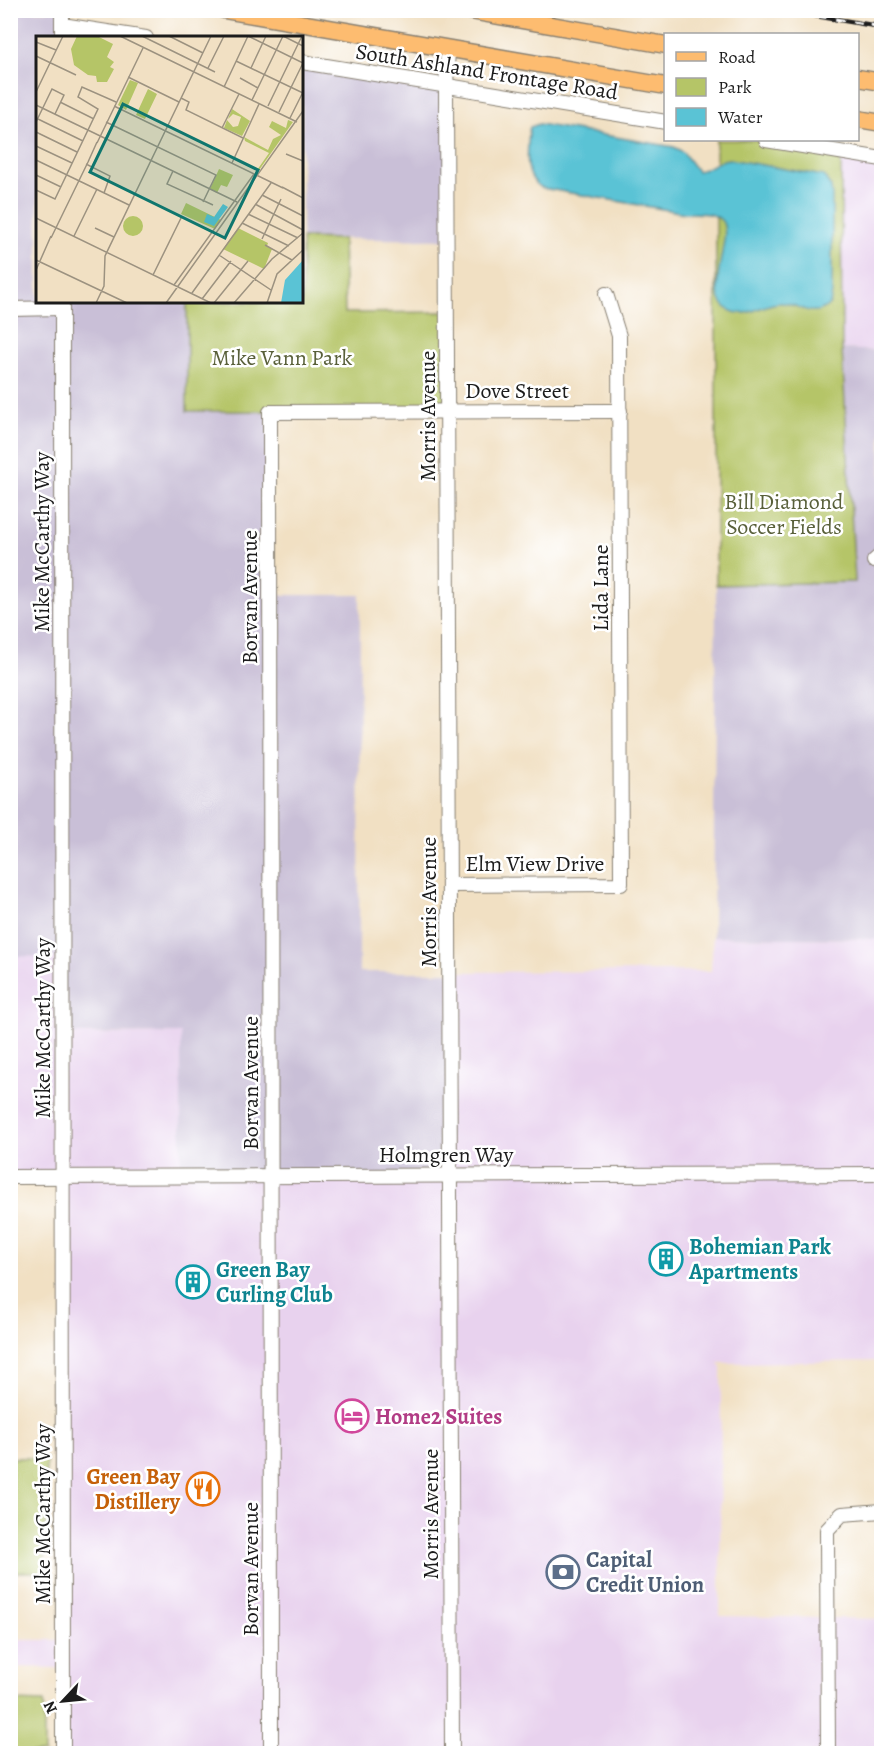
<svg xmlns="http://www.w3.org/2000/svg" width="892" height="1764" viewBox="0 0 892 1764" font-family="Alegreya,serif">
	<rect width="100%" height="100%" fill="#fff"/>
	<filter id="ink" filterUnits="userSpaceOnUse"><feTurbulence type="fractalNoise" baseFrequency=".0167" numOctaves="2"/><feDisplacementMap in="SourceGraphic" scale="12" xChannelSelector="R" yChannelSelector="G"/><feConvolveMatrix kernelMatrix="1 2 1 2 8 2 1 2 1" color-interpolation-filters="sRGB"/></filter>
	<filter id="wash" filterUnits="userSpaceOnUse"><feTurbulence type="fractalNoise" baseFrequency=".008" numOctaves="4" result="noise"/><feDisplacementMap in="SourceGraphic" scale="24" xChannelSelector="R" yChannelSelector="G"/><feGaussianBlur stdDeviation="1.35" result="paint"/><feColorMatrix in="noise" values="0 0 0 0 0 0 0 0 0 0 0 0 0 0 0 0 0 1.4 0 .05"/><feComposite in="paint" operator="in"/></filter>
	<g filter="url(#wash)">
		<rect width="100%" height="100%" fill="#f1e0c3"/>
		<g fill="#e8d2ee">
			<polygon points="841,152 881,159 881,351 842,349"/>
			<polygon points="713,937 881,939 881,1361 719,1363 721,1368 720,1616 881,1619 881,1753 63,1753 63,1668 11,1667 10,1640 63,1640 63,1177 11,1177 11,956 63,956 63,1034 181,1033 449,972 711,971"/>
		</g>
		<g fill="#c9bfd7">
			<polygon points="11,11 62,11 62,25 146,37 38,38 38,302 187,302 187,411 270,412 270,595 360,595 359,972 449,972 450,1175 181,1176 181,1033 63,1034 62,957 11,956"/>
			<polygon points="302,62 446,85 447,240 302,238"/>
			<polygon points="842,349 881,351 881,939 713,937 716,585 855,582"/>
		</g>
		<g fill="#b5c567" stroke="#687042" stroke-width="1.5">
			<polygon points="716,140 766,140 841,152 842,349 855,582 716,585"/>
			<polygon points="302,238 343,239 345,313 447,312 448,412 187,411 187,302 302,302"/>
			<polygon points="11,1458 46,1458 45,1572 11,1572"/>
			<polygon points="11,1701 44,1702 44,1753 11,1753"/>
		</g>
		<path fill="#5ac3d5" stroke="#3b7078" stroke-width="1.5" d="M539,124L674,147L683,152L697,171C709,170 716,160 729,159L824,176L831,187L832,196V293L830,304C811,320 802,305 783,303C765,301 751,318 734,312C696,299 738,233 720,219C711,211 696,214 685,213L542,188C522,177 528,150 529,131L530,127Z"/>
	</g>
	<g filter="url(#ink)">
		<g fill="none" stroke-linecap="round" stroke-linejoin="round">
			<defs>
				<g id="minor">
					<polyline points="62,25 146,38"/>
					<polyline points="62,38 62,10"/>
					<polyline points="448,50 446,85 452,1754"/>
					<polyline points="302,62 666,122"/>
					<polyline points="766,140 882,159"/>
					<polyline points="62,302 63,1754"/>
					<polyline points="10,309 62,308"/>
					<polyline points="874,561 882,554"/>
					<polyline points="449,885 621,884 619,336 606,294"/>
					<polyline points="10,1177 882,1174"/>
					<polyline points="271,1754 270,412 620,411"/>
					<polyline points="828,1754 827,1530 842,1514 882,1511"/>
				</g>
				<g id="major">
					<polyline points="224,10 666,86"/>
					<polyline points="465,10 666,45"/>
					<polyline points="858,78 882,82"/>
					<polyline points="858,119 882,123"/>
				</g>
			</defs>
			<use href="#minor" stroke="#867e70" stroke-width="16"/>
			<use href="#major" stroke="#867e70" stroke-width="19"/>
			<use href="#minor" stroke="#fff" stroke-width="14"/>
			<use href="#major" stroke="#fdbc70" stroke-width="16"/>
			<defs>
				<polyline id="rail" points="782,10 882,27"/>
			</defs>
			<use href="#rail" stroke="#1c1c1c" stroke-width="5"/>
			<use href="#rail" stroke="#fff" stroke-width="3" stroke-dasharray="9" stroke-linecap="butt"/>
		</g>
	</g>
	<defs>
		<symbol id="building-ring" viewBox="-11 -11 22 22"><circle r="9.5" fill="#fff" stroke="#0f9aa8" stroke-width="1.5"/><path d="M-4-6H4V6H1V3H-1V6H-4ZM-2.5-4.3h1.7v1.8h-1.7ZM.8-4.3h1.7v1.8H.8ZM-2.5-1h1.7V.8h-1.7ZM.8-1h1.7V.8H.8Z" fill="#0f9aa8"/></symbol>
		<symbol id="hotel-ring" viewBox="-11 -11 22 22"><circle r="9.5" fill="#fff" stroke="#d1479c" stroke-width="1.5"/><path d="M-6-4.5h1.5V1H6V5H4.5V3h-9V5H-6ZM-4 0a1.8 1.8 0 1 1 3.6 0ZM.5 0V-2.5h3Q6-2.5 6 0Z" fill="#d1479c"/></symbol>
		<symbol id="restaurant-ring" viewBox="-11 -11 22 22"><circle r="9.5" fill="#fff" stroke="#e8710a" stroke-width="1.5"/><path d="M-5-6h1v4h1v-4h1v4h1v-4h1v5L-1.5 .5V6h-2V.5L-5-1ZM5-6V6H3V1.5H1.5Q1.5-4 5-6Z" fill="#e8710a"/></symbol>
		<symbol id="bank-ring" viewBox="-11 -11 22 22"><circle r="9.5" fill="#fff" stroke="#5c6f8a" stroke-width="1.5"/><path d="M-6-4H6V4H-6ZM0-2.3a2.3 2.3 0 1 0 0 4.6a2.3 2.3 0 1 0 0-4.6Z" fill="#5c6f8a"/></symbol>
	</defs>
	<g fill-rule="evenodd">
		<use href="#building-ring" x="647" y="1240" width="38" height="38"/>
		<use href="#building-ring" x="174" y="1263" width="38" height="38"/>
		<use href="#hotel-ring" x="333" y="1397" width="38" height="38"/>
		<use href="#restaurant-ring" x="184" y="1470" width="38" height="38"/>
		<use href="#bank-ring" x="544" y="1553" width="38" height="38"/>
	</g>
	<g text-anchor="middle" stroke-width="5" stroke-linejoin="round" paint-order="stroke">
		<g font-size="22" fill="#1c1c1c" stroke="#fff">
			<text transform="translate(487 71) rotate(9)" y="8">South Ashland Frontage Road</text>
			<text x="517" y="398">Dove Street</text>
			<text transform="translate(427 416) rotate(-90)" y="8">Morris Avenue</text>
			<text transform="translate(41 542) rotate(-90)" y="8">Mike McCarthy Way</text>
			<text transform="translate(600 588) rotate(-90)" y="8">Lida Lane</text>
			<text transform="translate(249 597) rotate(-90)" y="8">Borvan Avenue</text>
			<text x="535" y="871">Elm View Drive</text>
			<text transform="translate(428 902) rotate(-90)" y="8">Morris Avenue</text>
			<text transform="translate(42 1028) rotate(-90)" y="8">Mike McCarthy Way</text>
			<text transform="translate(250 1083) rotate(-90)" y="8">Borvan Avenue</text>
			<text x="446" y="1162">Holmgren Way</text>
			<text transform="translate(42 1514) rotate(-90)" y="8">Mike McCarthy Way</text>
			<text transform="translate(430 1514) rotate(-90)" y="8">Morris Avenue</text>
			<text transform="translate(250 1569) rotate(-90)" y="8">Borvan Avenue</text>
		</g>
		<g font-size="22" fill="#59603a" stroke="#fff">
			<text x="282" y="365">Mike Vann Park</text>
			<text x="784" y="509">Bill Diamond<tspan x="784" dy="25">Soccer Fields</tspan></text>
		</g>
		<g font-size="22" font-weight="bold" fill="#0d838f" stroke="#fff" text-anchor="start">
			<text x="689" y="1254">Bohemian Park<tspan x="689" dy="25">Apartments</tspan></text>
			<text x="216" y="1277">Green Bay<tspan x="216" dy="25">Curling Club</tspan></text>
		</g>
		<g font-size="22" font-weight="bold" fill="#b23c85" stroke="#fff" text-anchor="start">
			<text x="375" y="1424">Home2 Suites</text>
		</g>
		<g font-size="22" font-weight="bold" fill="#c56008" stroke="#fff" text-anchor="end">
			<text x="180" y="1484">Green Bay<tspan x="180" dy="25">Distillery</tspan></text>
		</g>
		<g font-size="22" font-weight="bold" fill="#4e5e75" stroke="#fff" text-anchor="start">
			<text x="586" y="1567">Capital<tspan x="586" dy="25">Credit Union</tspan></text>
		</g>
	</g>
	<g transform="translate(36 36)">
		<rect width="267" height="267" fill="#f1e0c3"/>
		<path d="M41,0H61L77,8L71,21L78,26L74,31L78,33L71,46H61L60,40L52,39L38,29L35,13ZM94,44L102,47L90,74L82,69ZM112,53L121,58L109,83L100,79ZM196,73L214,85L206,100L188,92L191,84L197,91L202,90L205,81L197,78L192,83ZM252,84L257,86L221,137H219L233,117L209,105L208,101L232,114L237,103L245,99L233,91L236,85L250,92ZM183,133L197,139L191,151L185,149L181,157L174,153ZM150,167L185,184L179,193L145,178ZM87 190a10 10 0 1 1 20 0a10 10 0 1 1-20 0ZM202,192L232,207L231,210L236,213L228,233L187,213Z" fill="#b5c567"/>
		<path d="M187,168L192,171L178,190L168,186L171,178L178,181ZM267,224V267H245L249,244Z" fill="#5ac3d5"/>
		<path fill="none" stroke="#9c9280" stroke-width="1.5" d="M84,0L261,86M106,0L179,36M133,0L167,17M212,0L267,27M247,0L267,10M0,6L20,14M0,20L40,39M200,25L267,57M172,32L188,0M215,32L230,0M92,41L143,66M204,42L222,52M188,51L212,0M0,56L27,0M145,62L153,66L150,74L207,102M216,64L247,0M24,66L58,83M0,69L201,166M78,70L247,152M232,70L266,0M243,76L267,27M254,82L267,56M2,83L47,105M0,86L16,53L28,59L19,78M70,86L180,139L167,166M186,92L203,58M0,96L41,116M61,107L107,12M0,110L36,127M250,118L267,125M0,124L93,169M52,126L61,106M196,127L223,68M50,128L74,140L68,157M137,135L131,148L177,169M0,139L25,151M246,151L267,162M0,154L19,163L62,73L42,61L46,51L80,66M226,159L267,180M219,168L267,194M212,178L262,202M0,182L175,267M206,187L253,210M59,192L78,201M38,200L61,153M15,202L53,124M226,203L245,163M229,209L256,224M183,219L235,254M0,224L91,267M0,234L15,200M117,239L146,180M138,249L218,138M156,257L235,147M166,263L195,225M60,267L68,250L69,220L175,0M130,267L267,75M178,267L212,225M198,267L236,223L267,197M231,267L241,238L267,214"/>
		<path fill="#0f766e" fill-opacity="0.15" stroke="#0f766e" stroke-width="3" d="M87,68L222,134L189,202L54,136Z"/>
		<rect width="267" height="267" fill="none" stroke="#1c1c1c" stroke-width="3"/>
	</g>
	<rect width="892" height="1764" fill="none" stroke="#fff" stroke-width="36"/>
	<rect x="664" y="33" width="195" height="108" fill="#ffffff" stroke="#a4a4a4" stroke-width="1.5"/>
	<rect x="676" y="52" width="30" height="9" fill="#fdbc70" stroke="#a4a4a4" stroke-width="1.5"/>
	<text x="718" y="63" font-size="18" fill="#1c1c1c">Road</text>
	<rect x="676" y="78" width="30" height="18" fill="#b5c567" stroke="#a4a4a4" stroke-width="1.5"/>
	<text x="718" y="93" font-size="18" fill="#1c1c1c">Park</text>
	<rect x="676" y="108" width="30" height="18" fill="#5ac3d5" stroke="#a4a4a4" stroke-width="1.5"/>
	<text x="718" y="123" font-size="18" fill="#1c1c1c">Water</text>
	<g transform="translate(63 1701) rotate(244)" stroke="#ffffff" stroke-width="4.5" paint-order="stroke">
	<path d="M0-4.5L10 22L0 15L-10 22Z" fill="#1c1c1c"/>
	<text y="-9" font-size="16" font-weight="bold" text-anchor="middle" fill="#1c1c1c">N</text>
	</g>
</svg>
